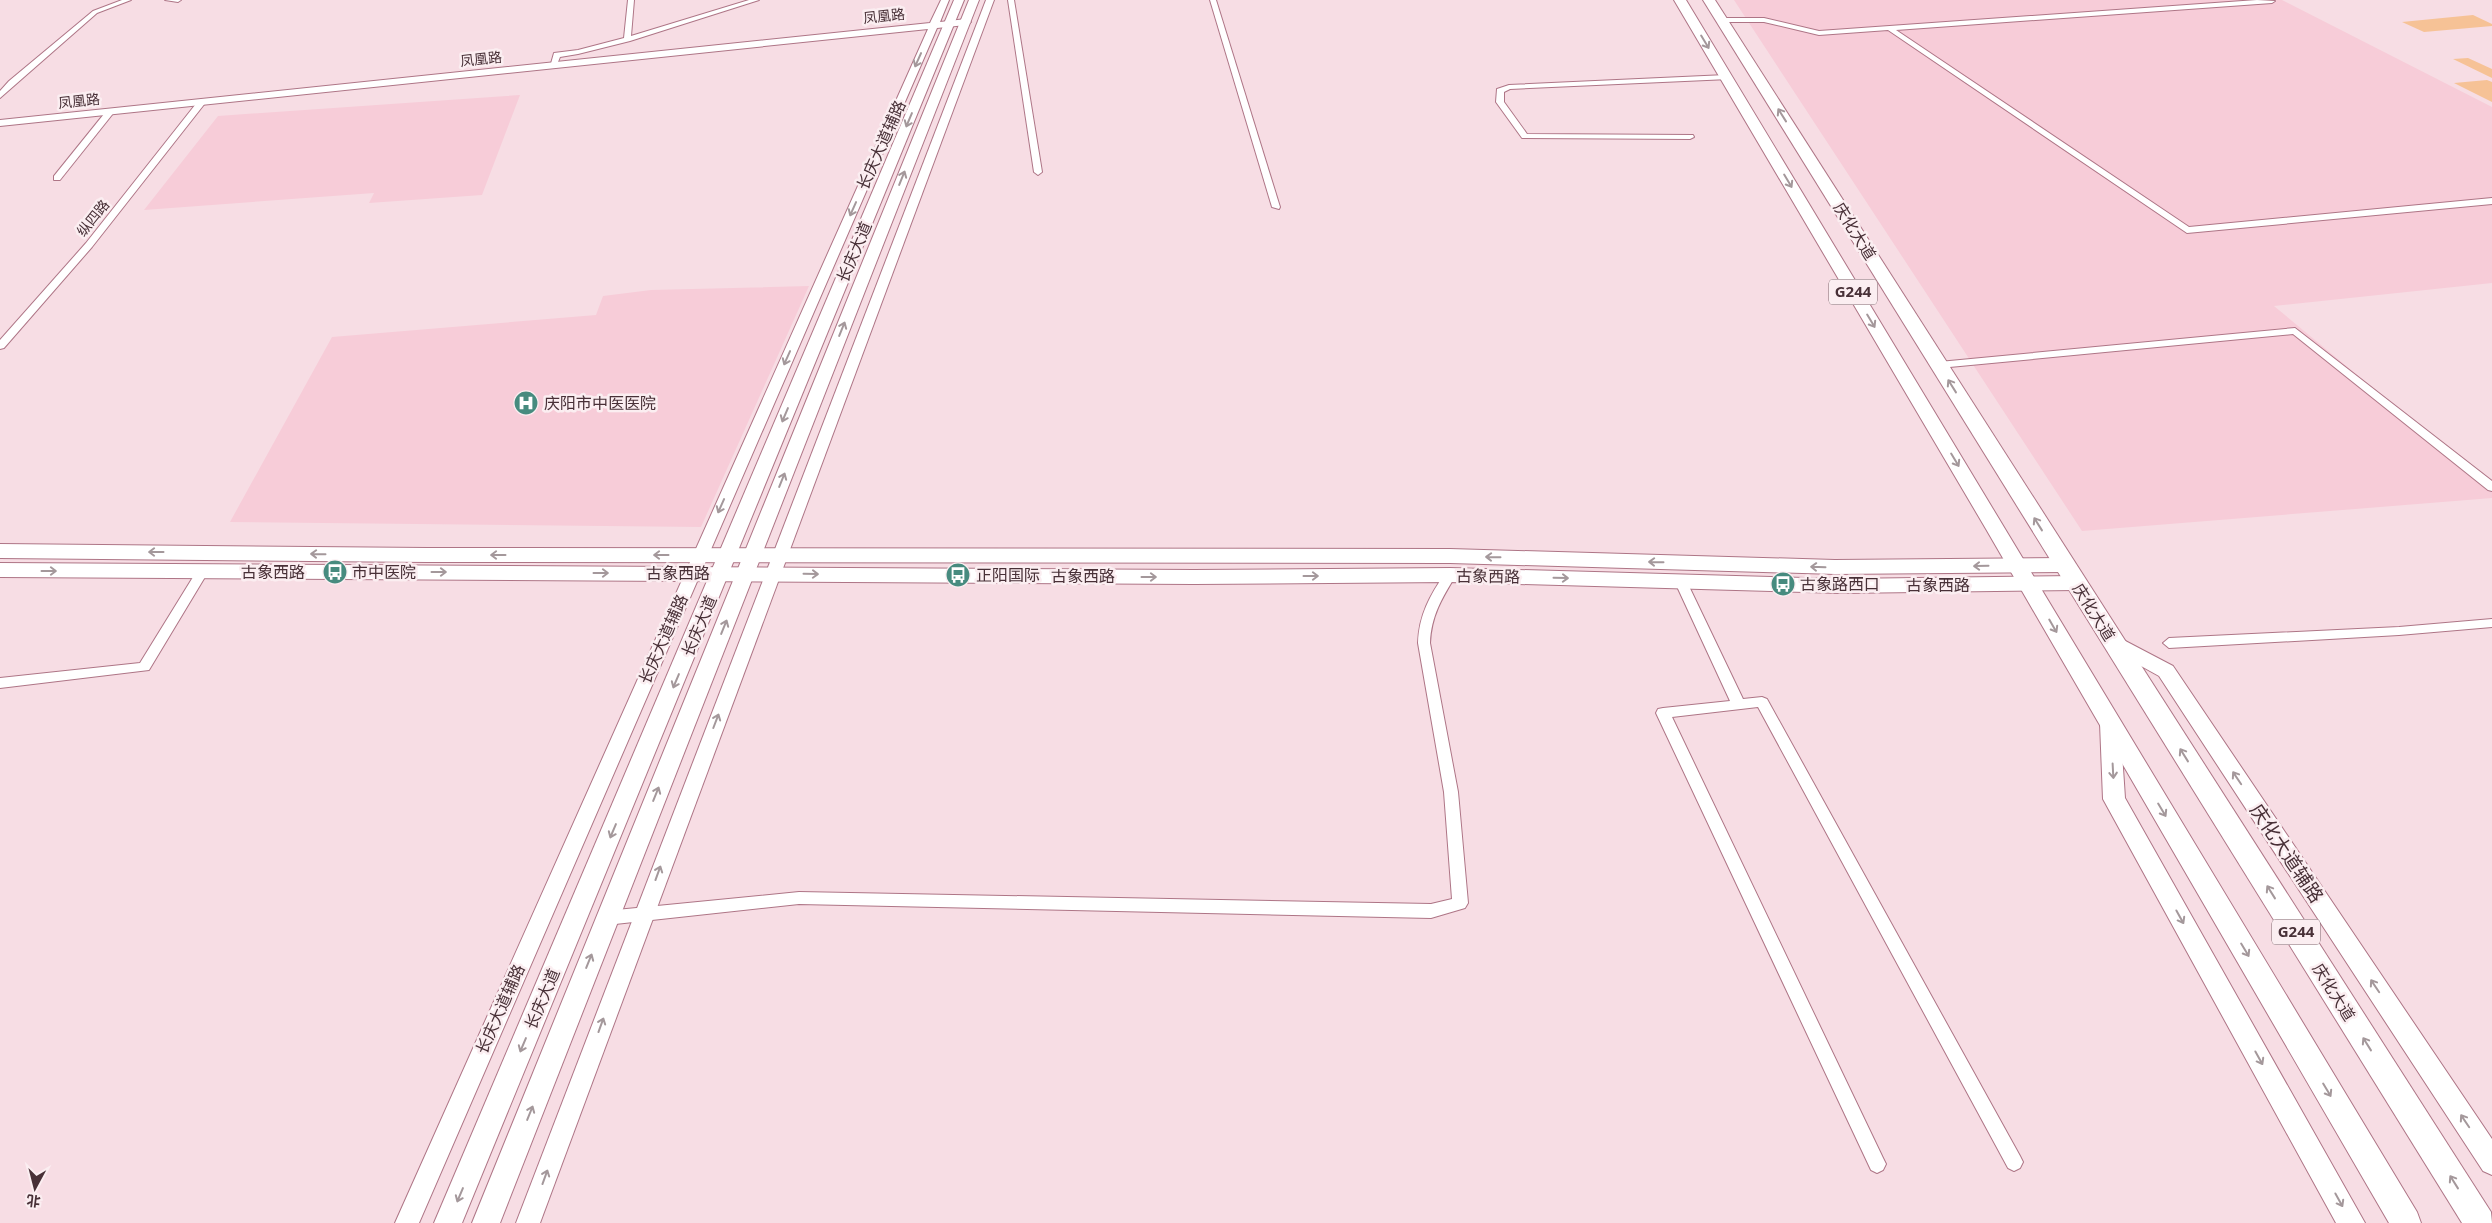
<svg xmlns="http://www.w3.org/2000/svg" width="2492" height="1223" viewBox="0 0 2492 1223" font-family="'Open Sans','Noto Sans SC',sans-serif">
	<rect width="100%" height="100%" fill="#f7dde4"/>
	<g fill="#f7ccd8">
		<polygon points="1734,0 2282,0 2492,107 2492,283 2274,306 2492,487 2492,498 2082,531"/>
		<polygon points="520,95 482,195 369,203 374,193 144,210 218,116"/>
		<polygon points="809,286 701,527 230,522 332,337 596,315 603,296 651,290"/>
	</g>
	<g fill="#f6c296">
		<polygon points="2473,15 2492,24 2492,26 2424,32 2402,22"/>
		<polygon points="2468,58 2492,69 2492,78 2453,59"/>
		<polygon points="2487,80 2492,82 2492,102 2454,83"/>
	</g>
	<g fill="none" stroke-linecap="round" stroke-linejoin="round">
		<defs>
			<g id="minor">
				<polygon points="122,0 131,0 97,13 0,98 0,91 9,81 93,11"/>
				<polygon points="165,0 181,0 178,2"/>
				<polygon points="628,0 634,0 631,36 749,0 759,0 630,41 578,54 560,57 556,67 550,67 554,53 578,50 624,38"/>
				<polygon points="1008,0 1014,0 1042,172 1038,175 1034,172"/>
				<polygon points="1210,0 1216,0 1280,207 1279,209 1272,207"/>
				<polygon points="2257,0 2275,1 2272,3 1896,30 2189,227 2492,198 2492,204 2187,233 1888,30 1819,35 1764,22 1721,22 1718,20 1721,18 1764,18 1819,31"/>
				<polygon points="1726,75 1730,77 1729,79 1510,89 1504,92 1504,102 1527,134 1693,135 1694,137 1690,139 1525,138 1522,138 1496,102 1497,89 1509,85"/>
				<polygon points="199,100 206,102 92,247 4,348 0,349 0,340 86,243"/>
				<polygon points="108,109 115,111 60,180 54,180 54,176"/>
				<polygon points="2295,328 2492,481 2492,491 2488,490 2293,334 1939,368 1934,365 1939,362"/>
				<polygon points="202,568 208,572 149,670 0,688 0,678 140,663 198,569"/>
				<path d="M1450,571L1456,575C1442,598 1431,616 1430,643L1458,792L1468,903L1465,908L1431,918L799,904L606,925L601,923L598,918L601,913L606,911L799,892L1431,904L1452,899L1444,792L1418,643C1419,615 1430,595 1446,572Z"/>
				<polygon points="1680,576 1686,580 1743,699 1762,697 1767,699 2020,1156 2023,1162 2020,1168 2014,1171 2008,1168 1758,707 1672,717 1883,1158 1886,1164 1883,1170 1877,1173 1871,1170 1656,713 1658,709 1663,708 1730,701 1674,580"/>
				<polygon points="2492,619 2492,627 2399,635 2169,648 2163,643 2169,638 2399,627"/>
			</g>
			<g id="tertiary">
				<polygon points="941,0 949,0 940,22 966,19 971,22 966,25 937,28 419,1223 395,1223 928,29 0,126 0,120 930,23"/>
				<polygon points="986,0 994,0 540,1223 516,1223"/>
			</g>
			<g id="secondary">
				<polygon points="954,0 964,0 462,1223 434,1223"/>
				<polygon points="969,0 979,0 500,1223 472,1223"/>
				<polygon points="2112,634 2173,666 2492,1139 2492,1175 2483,1171 2159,676 2105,646 2102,641 2105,636"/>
				<polygon points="2110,715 2117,718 2120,723 2125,798 2365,1223 2336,1223 2103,799 2100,723 2103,718"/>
			</g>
			<g id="primary">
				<polygon points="0,544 427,548 1450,549 1835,560 2064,558 2071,560 2074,565 2071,570 2064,572 1835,574 1450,563 427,562 0,558"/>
				<polygon points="0,563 1194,570 1450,568 1841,579 2076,576 2083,578 2086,583 2083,588 2076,590 1841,593 1450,582 1194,584 0,577"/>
			</g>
			<g id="trunk">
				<polygon points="1674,0 1686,0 2417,1212 2421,1223 2389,1223 1986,529"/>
				<polygon points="1703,0 1715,0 2491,1212 2492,1223 2462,1223"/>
			</g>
		</defs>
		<use href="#minor" stroke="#ae7586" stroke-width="2"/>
		<use href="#tertiary" stroke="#ae7586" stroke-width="2"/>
		<use href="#secondary" stroke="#ae7586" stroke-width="2"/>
		<use href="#primary" stroke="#ae7586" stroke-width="2"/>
		<use href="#trunk" stroke="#ae7586" stroke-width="2"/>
		<use href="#minor" fill="#fff" fill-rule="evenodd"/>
		<use href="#tertiary" fill="#fff" fill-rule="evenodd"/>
		<use href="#secondary" fill="#fff" fill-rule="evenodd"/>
		<use href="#primary" fill="#fff" fill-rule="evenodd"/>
		<use href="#trunk" fill="#fff" fill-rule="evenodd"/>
	</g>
	<defs><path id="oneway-shaft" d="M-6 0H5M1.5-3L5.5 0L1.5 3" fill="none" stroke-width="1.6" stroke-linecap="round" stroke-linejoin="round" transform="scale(1.25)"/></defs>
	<g stroke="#a4989b">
		<use href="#oneway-shaft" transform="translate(1705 42) rotate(59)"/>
		<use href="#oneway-shaft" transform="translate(918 60) rotate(114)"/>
		<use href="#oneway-shaft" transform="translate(1782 115) rotate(-122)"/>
		<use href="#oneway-shaft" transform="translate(909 120) rotate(113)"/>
		<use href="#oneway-shaft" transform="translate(902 178) rotate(-68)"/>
		<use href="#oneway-shaft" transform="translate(1788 181) rotate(59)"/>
		<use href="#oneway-shaft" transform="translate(853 209) rotate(114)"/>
		<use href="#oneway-shaft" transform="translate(1871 321) rotate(59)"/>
		<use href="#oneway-shaft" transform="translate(842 329) rotate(-68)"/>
		<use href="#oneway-shaft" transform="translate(787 358) rotate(114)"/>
		<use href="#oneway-shaft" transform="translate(1952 386) rotate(-122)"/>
		<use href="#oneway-shaft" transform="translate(785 415) rotate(113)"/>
		<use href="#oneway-shaft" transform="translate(1955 460) rotate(59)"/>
		<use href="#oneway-shaft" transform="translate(782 480) rotate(-68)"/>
		<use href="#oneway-shaft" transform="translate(721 506) rotate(114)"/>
		<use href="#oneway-shaft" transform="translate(2038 524) rotate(-122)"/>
		<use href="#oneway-shaft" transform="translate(156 552) rotate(-180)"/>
		<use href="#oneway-shaft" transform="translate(318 554) rotate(-179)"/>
		<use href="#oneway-shaft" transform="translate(498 555) rotate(-180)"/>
		<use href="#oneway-shaft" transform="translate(661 555) rotate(-180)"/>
		<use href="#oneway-shaft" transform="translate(1493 557) rotate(-179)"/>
		<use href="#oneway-shaft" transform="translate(1656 562) rotate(-179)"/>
		<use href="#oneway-shaft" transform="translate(1981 566) rotate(179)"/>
		<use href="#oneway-shaft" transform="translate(1818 567) rotate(-178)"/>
		<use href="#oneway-shaft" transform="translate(49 571)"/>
		<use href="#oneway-shaft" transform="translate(439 572)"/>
		<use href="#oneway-shaft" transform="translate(601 573)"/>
		<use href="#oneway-shaft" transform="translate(811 574) rotate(1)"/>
		<use href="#oneway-shaft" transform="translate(1311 576)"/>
		<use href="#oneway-shaft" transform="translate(1149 577)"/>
		<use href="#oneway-shaft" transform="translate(1561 578) rotate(1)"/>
		<use href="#oneway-shaft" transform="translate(2053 626) rotate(60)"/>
		<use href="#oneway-shaft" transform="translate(724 627) rotate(-68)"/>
		<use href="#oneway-shaft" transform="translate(676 681) rotate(113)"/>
		<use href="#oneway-shaft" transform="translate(716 721) rotate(-69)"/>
		<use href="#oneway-shaft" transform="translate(2184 755) rotate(-122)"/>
		<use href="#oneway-shaft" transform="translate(2113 771) rotate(87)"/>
		<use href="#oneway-shaft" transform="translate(2237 778) rotate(-124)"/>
		<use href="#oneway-shaft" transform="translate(656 794) rotate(-68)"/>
		<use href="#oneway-shaft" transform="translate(2162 810) rotate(59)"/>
		<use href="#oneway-shaft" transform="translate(613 831) rotate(113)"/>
		<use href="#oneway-shaft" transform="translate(658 873) rotate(-70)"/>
		<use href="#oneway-shaft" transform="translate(2271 892) rotate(-122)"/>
		<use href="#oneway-shaft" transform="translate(2180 917) rotate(61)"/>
		<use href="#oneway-shaft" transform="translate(2245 950) rotate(59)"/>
		<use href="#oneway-shaft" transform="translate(589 961) rotate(-68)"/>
		<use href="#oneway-shaft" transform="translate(2375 986) rotate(-124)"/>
		<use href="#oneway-shaft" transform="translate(601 1025) rotate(-70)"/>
		<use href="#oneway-shaft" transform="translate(2367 1044) rotate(-122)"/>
		<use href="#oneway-shaft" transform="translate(523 1045) rotate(113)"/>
		<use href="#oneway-shaft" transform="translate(2259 1058) rotate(61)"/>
		<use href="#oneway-shaft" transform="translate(2327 1090) rotate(59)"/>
		<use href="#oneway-shaft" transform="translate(530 1113) rotate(-68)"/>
		<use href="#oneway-shaft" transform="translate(2465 1121) rotate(-124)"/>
		<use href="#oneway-shaft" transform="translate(545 1177) rotate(-70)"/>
		<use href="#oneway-shaft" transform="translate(2454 1182) rotate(-122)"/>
		<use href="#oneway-shaft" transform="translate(460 1195) rotate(113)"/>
		<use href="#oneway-shaft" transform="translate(2339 1200) rotate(61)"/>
	</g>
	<defs>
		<symbol id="hospital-disc" viewBox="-11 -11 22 22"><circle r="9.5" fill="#478b7f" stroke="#fbeef1"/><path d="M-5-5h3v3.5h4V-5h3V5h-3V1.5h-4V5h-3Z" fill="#fff"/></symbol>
		<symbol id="bus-disc" viewBox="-11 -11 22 22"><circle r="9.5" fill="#478b7f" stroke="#fbeef1"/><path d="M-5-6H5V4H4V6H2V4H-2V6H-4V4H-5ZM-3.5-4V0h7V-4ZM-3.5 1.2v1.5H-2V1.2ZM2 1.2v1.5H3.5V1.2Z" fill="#fff"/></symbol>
	</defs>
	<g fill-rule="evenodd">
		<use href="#hospital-disc" x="512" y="389" width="28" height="28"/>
		<use href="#bus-disc" x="321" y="558" width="28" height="28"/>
		<use href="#bus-disc" x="944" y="561" width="28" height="28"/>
		<use href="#bus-disc" x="1769" y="570" width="28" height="28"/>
	</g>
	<g text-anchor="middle" stroke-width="5" stroke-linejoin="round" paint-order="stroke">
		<g font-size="14" fill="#483037" stroke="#fbeef1">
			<text transform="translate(884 16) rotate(-6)" y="5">凤凰路</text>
			<text transform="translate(481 59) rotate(-6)" y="5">凤凰路</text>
			<text transform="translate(79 101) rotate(-6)" y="5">凤凰路</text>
			<text transform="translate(93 218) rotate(-51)" y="5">纵四路</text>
		</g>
		<g fill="#fbeef1" stroke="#7e696f" stroke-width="1">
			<rect x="1829" y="279.5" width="48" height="25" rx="4"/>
			<rect x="2272" y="919.5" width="48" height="25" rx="4"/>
		</g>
		<g font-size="15" font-weight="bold" fill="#483037">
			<text x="1853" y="297">G244</text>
			<text x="2296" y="937">G244</text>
		</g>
		<g font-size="16" fill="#483037" stroke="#fbeef1">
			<text transform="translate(881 145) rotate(-66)" y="6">长庆大道辅路</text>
			<text transform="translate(1855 231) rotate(58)" y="6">庆化大道</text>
			<text transform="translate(854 252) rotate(-67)" y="6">长庆大道</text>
			<text x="273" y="578">古象西路</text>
			<text x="678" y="579">古象西路</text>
			<text x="1083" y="582">古象西路</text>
			<text transform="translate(1488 576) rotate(1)" y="6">古象西路</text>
			<text x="1938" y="591">古象西路</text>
			<text transform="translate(2094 612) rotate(58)" y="6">庆化大道</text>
			<text transform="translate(699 626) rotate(-67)" y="6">长庆大道</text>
			<text transform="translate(663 639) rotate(-66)" y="6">长庆大道辅路</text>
			<text transform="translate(2334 992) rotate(58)" y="6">庆化大道</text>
			<text transform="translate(542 999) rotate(-67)" y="6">长庆大道</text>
			<text transform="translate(500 1009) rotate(-66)" y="6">长庆大道辅路</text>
		</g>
		<g font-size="16" fill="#483037" stroke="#fbeef1" text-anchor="start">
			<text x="544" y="409">庆阳市中医医院</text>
			<text x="352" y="578">市中医院</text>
			<text x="976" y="581">正阳国际</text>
			<text x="1800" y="590">古象路西口</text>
		</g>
		<g font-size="19" fill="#483037" stroke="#fbeef1">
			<text transform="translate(2287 853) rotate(56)" y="7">庆化大道辅路</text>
		</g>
	</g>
	<g transform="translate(35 1188) rotate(187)" stroke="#fbeef1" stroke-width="4" paint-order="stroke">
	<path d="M0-4L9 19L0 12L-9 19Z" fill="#483037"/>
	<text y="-8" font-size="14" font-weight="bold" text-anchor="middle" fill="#483037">北</text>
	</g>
</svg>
